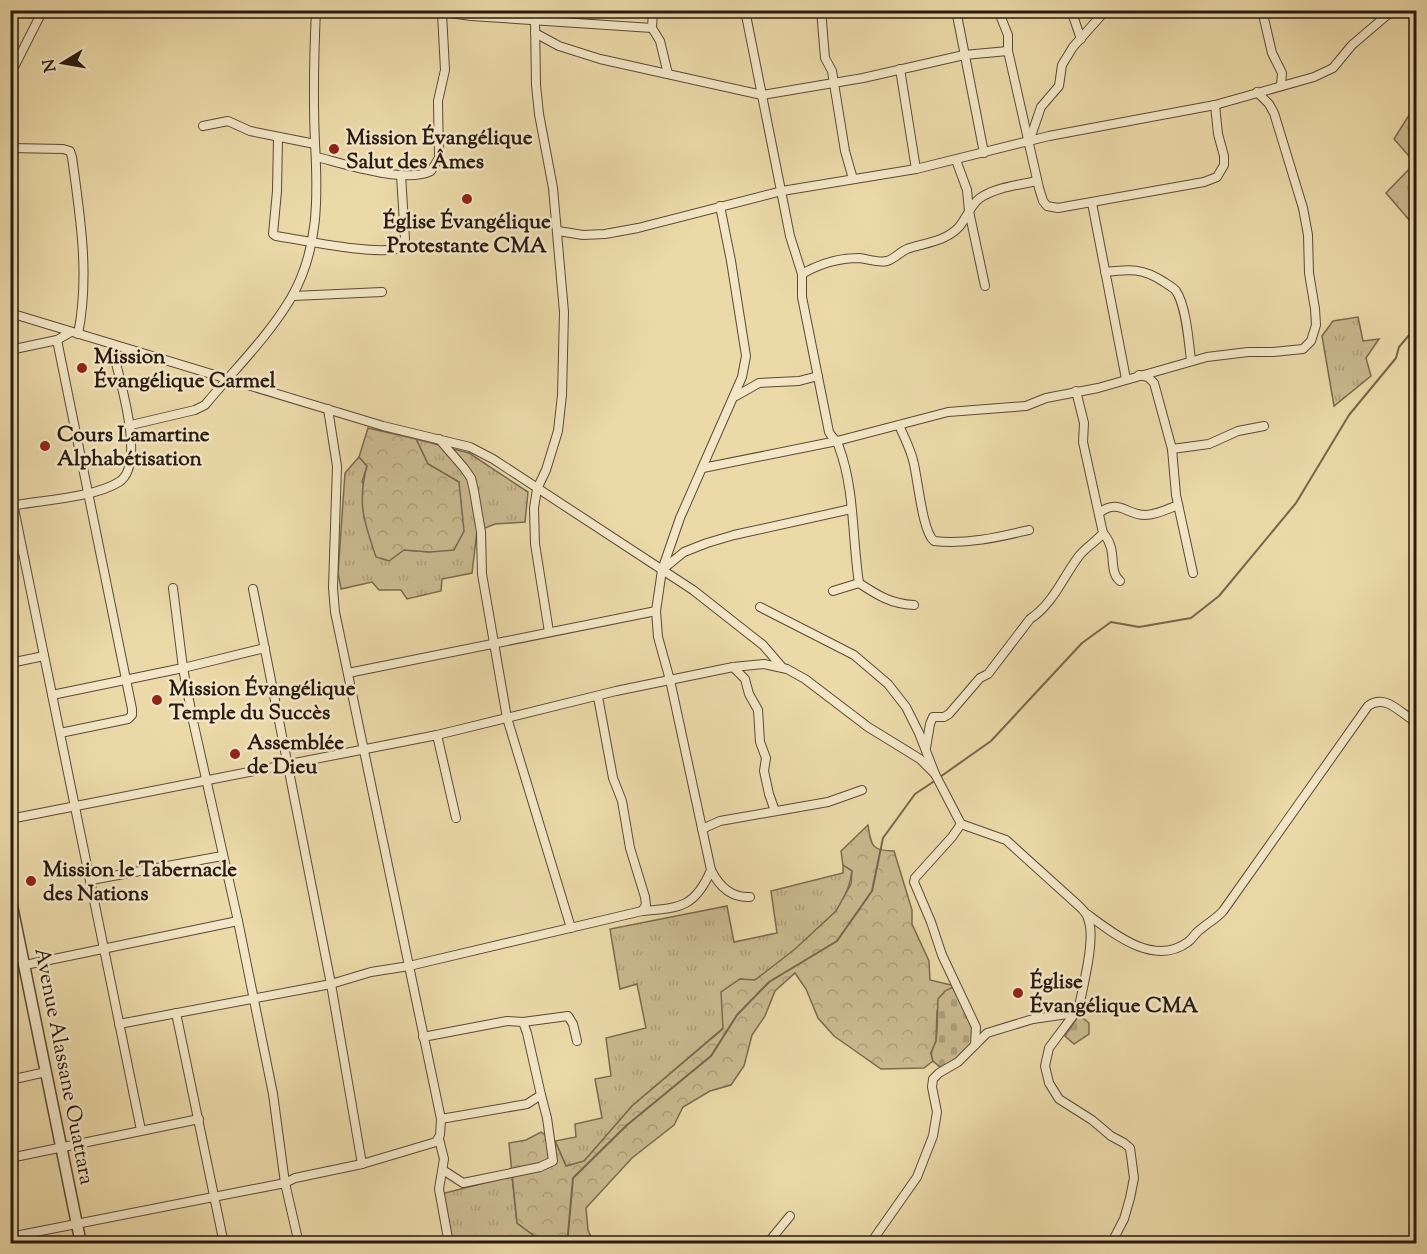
<svg xmlns="http://www.w3.org/2000/svg" width="1427" height="1254" viewBox="0 0 1427 1254" font-family="'Sorts Mill Goudy',serif">
	<defs>
		<pattern id="grass-tufts" width="24" height="20" patternUnits="userSpaceOnUse" patternTransform="scale(1.5)"><rect width="24" height="20" fill="#cab98f"/><path d="M3 7l-1-3M5 7V3M7 7l1-3M15 17l-1-3M17 17v-4M19 17l1-3" fill="none" stroke="#ae9e7a"/></pattern>
		<pattern id="forest-crowns" width="20" height="18" patternUnits="userSpaceOnUse" patternTransform="scale(1.5)"><rect width="20" height="18" fill="#cab98f"/><path d="M2 6a3 3 0 1 1 6 0M12 15a3 3 0 1 1 6 0" fill="none" stroke="#ae9e7a"/></pattern>
		<pattern id="cemetery-stones" width="16" height="16" patternUnits="userSpaceOnUse" patternTransform="scale(1.5)"><rect width="16" height="16" fill="#cab98f"/><path d="M2 7V4a2 2 0 0 1 4 0v3zM10 15v-3a2 2 0 0 1 4 0v3z" fill="#ae9e7a"/></pattern>
	</defs>
	<rect width="100%" height="100%" fill="#ebd9a8"/>
	<filter id="stains"><feTurbulence type="fractalNoise" baseFrequency=".00333" numOctaves="4"/><feColorMatrix values="0 0 0 0 .2 0 0 0 0 .09 0 0 0 0 .02 0 0 0 .5 -.17"/></filter>
	<radialGradient id="worn" r=".72"><stop offset=".6" stop-color="#630" stop-opacity="0"/><stop offset="1" stop-color="#630" stop-opacity=".3"/></radialGradient>
	<g fill="url(#grass-tufts)" stroke="#7a6a51" stroke-width="1.5">
		<polygon points="1416,104 1416,216 1410,221 1386,193 1415,163 1394,139"/>
		<polygon points="1358,317 1363,341 1379,339 1366,358 1371,376 1334,406 1322,336 1333,321"/>
		<polygon points="416,439 469,453 528,492 525,522 495,524 477,531 472,573 442,579 441,591 407,599 401,590 379,590 372,582 341,589 338,573 345,473 359,457 367,466 362,482 404,550 430,552 459,482 428,464"/>
		<path d="M843,865L852,870C851,885 845,897 837,910C829,921 766,978 754,980C750,981 744,980 740,979L723,1028L632,1106L584,1162L566,1166L555,1141L576,1137L575,1124L602,1118L595,1079L611,1076L606,1038L646,1028L637,984L620,989L610,929L727,906L734,942L777,933L771,891L843,873Z"/>
		<polygon points="512,1176 517,1223 544,1243 451,1243 441,1194"/>
	</g>
	<g fill="url(#forest-crowns)" stroke="#7a6a51" stroke-width="1.5">
		<path d="M368,428L416,439L428,464L459,482L464,531L454,550L430,552L404,550L389,561L376,557C364,522 357,503 367,466L359,457Z"/>
		<path d="M868,825C871,846 872,851 894,851L912,910V924L929,961L930,980L955,986L937,1011L936,1041L931,1053L933,1061L924,1068L881,1069L834,1036L818,1018L806,989L795,973L775,991L765,1016L752,1035L744,1066L731,1085L710,1091L683,1107L674,1125L632,1158L586,1208L588,1230L594,1243H544L517,1223L509,1143L526,1140L541,1132L555,1141L566,1166L584,1161L632,1106L723,1029L721,992L740,979L755,980L795,949L836,911L851,884L852,871L843,865L841,851Z"/>
	</g>
	<g fill="url(#cemetery-stones)" stroke="#7a6a51" stroke-width="1.5">
		<polygon points="955,986 977,1029 976,1042 951,1063 941,1068 933,1061 931,1053 936,1041 937,1030 938,999 945,991"/>
		<polygon points="1079,1015 1089,1023 1089,1034 1074,1044 1065,1036"/>
	</g>
	<g fill="none" stroke-linecap="round" stroke-linejoin="round">
		<g stroke="#76664e" stroke-width="2">
			<polyline points="940,777 991,741 1082,643 1111,622 1139,627 1191,618 1219,596 1296,503 1349,415 1396,358 1399,347 1416,327"/>
			<polyline points="569,1244 568,1234 573,1178 627,1125 711,1056 737,1015 769,982 837,941 872,891 883,838 915,794 936,780"/>
		</g>
		<defs>
			<g id="minor">
				<polyline points="430,10 471,16 652,28"/>
				<polyline points="653,10 652,28 660,41 668,74"/>
				<path d="M745,10L790,236L802,274V297L829,432C832,438 837,440 839,447C855,490 852,538 859,583"/>
				<polyline points="821,10 825,58 832,71 845,151 853,179"/>
				<polyline points="956,10 984,153"/>
				<polyline points="998,10 1008,35 1008,51 1039,188 1043,201 1047,206 1058,208 1204,182 1217,177 1224,165 1224,156 1218,134 1215,105"/>
				<polyline points="1071,10 1081,39"/>
				<polyline points="1262,10 1272,53 1282,73 1281,85"/>
				<polyline points="10,13 22,10"/>
				<polyline points="535,19 536,85 539,114 553,188 564,312 562,395 558,431 546,470 537,489 534,508 535,544 549,632"/>
				<polyline points="535,33 559,46 600,59 762,95 863,78 964,55 1008,51"/>
				<polyline points="900,69 916,169"/>
				<polyline points="10,75 43,10"/>
				<polyline points="203,126 228,121 250,131 315,144"/>
				<path d="M278,137L277,191L273,234L276,236C302,240 378,256 399,248L405,239L401,175"/>
				<polyline points="1029,142 1041,107 1059,86 1062,65 1073,47 1106,10"/>
				<path d="M10,148L63,149L70,151L72,157C80,216 90,275 78,334"/>
				<path d="M317,157C345,164 406,184 431,171L439,158L438,101L445,70L442,13"/>
				<polyline points="956,160 967,190 969,211 985,286"/>
				<polyline points="1092,203 1126,379"/>
				<polyline points="558,231 583,235 605,234 638,228 782,191 916,169 1049,136 1215,105 1314,77 1333,68 1352,45 1393,10"/>
				<path d="M1105,272C1130,269 1143,268 1164,282C1168,285 1173,287 1176,291C1186,305 1189,343 1191,361"/>
				<path d="M802,274C819,264 839,258 859,258C868,259 878,263 887,261C894,259 900,252 907,249C924,243 944,242 958,228C966,220 970,205 980,198C996,187 1019,185 1037,181"/>
				<polyline points="293,296 382,292"/>
				<polyline points="10,313 383,426 470,447 493,459 693,590 763,645 782,667"/>
				<polyline points="57,340 132,709 132,715 128,719 60,733"/>
				<polyline points="10,350 57,340 71,332"/>
				<polyline points="1139,375 1148,377 1154,383 1172,449 1176,495 1193,573"/>
				<polyline points="736,396 759,383 799,381 818,376"/>
				<path d="M131,425L195,410L205,405C234,370 268,337 291,298C319,250 318,196 315,143C313,99 314,54 316,10"/>
				<path d="M899,425C904,437 910,448 913,460C918,478 922,531 934,541C965,545 999,537 1029,530"/>
				<polyline points="439,439 464,468 471,478 474,491 481,532 482,574 507,718 571,928"/>
				<polyline points="1172,449 1209,444 1238,431 1264,426"/>
				<polyline points="703,468 837,441 948,412 1026,406 1046,398 1098,388 1207,357 1248,352 1273,352 1303,349 1311,341 1316,325 1315,309 1309,273 1308,235 1303,208 1274,113 1269,104 1257,92"/>
				<polyline points="10,489 141,1130"/>
				<path d="M11,506C42,500 93,498 119,482C148,464 117,371 111,344"/>
				<path d="M1099,513C1119,498 1126,515 1145,515C1156,515 1168,509 1178,505"/>
				<path d="M1103,533C1119,551 1107,570 1120,581"/>
				<polyline points="662,570 684,552 707,543 734,535 851,509"/>
				<polyline points="173,588 183,668 193,721 238,921 273,1094 285,1183 299,1244"/>
				<polyline points="253,589 331,984 362,1164"/>
				<path d="M833,591L859,583C877,595 891,604 914,605"/>
				<path d="M760,607L854,655L888,684L906,707L919,733L935,774L961,824L1006,840L1079,906C1084,911 1088,915 1089,922C1095,941 1083,986 1079,1007L1075,1013L1033,1019L987,1033L958,1062L939,1073L933,1079L932,1087L937,1112L933,1136L917,1177L870,1244"/>
				<polyline points="10,663 44,656"/>
				<polyline points="733,667 745,679 749,694 758,710 760,742 766,758 764,771 769,794 775,811"/>
				<polyline points="348,673 656,611"/>
				<polyline points="52,695 183,668 265,648"/>
				<polyline points="598,697 613,778 622,801 630,848 645,897 646,905 642,911"/>
				<polyline points="437,735 456,818"/>
				<path d="M926,748L930,724L933,717H944L949,714L980,678L988,674L1030,619C1053,604 1063,577 1079,556C1086,547 1097,541 1103,533L1083,442L1084,423L1076,391"/>
				<polyline points="10,819 437,735 616,691 733,667 764,664 787,669 805,679 868,727 920,759 935,774"/>
				<polyline points="961,824 952,837 915,878 914,882 931,922 942,955 976,1027 975,1045"/>
				<polyline points="702,829 720,821 828,802 862,790"/>
				<path d="M711,870C719,886 731,898 750,897"/>
				<polyline points="91,880 222,856"/>
				<path d="M1087,914C1114,934 1154,967 1188,942C1193,938 1196,932 1201,929C1209,922 1216,919 1223,911L1368,706C1386,693 1401,714 1416,722"/>
				<polyline points="25,965 238,921"/>
				<polyline points="176,1013 224,1244"/>
				<polyline points="1075,1013 1049,1048 1045,1066 1049,1083 1059,1099 1092,1120 1111,1136 1124,1143 1130,1148 1134,1178 1130,1198 1124,1219 1111,1244"/>
				<polyline points="523,1022 568,1016 573,1024 577,1041"/>
				<path d="M119,1024L331,984L371,972L409,966L642,911C679,908 695,908 711,870L670,680L658,637L656,611L662,570L680,518L742,377L746,356L731,261L720,206"/>
				<polyline points="423,1037 507,1021 523,1022 527,1033 541,1095 527,1104 441,1119"/>
				<polyline points="10,1080 46,1072"/>
				<polyline points="439,1139 444,1159 439,1189 449,1244"/>
				<polyline points="10,1158 199,1119"/>
				<polyline points="443,1170 463,1183 540,1167 553,1161 547,1118 541,1095"/>
				<polyline points="10,1237 285,1183 295,1178 362,1164 436,1142 440,1135 441,1119 335,612 333,588 337,466 328,409"/>
				<polyline points="767,1244 790,1216"/>
			</g>
			<polyline id="tertiary" points="10,896 81,1244"/>
		</defs>
		<use href="#minor" stroke="#5a4a38" stroke-width="10"/>
		<use href="#tertiary" stroke="#5a4a38" stroke-width="13"/>
		<use href="#minor" stroke="#f2e6c6" stroke-width="8"/>
		<use href="#tertiary" stroke="#f2e6c6" stroke-width="10"/>
	</g>
	<g fill="#8f2418" stroke="#f2e6c6" stroke-width="2">
		<circle cx="334" cy="149" r="6"/>
		<circle cx="467" cy="199" r="6"/>
		<circle cx="82" cy="368" r="6"/>
		<circle cx="45" cy="446" r="6"/>
		<circle cx="157" cy="700" r="6"/>
		<circle cx="235" cy="754" r="6"/>
		<circle cx="31" cy="881" r="6"/>
		<circle cx="1018" cy="993" r="6"/>
	</g>
	<g text-anchor="middle" stroke-width="5" stroke-linejoin="round" paint-order="stroke">
		<g font-size="21" font-weight="bold" fill="#291a13" stroke="#f2e6c6" text-anchor="start">
			<text x="346" y="144">Mission Évangélique<tspan x="346" dy="24">Salut des Âmes</tspan></text>
			<text x="467" y="228" text-anchor="middle">Église Évangélique<tspan x="467" dy="24">Protestante CMA</tspan></text>
			<text x="94" y="363">Mission<tspan x="94" dy="24">Évangélique Carmel</tspan></text>
			<text x="57" y="441">Cours Lamartine<tspan x="57" dy="24">Alphabétisation</tspan></text>
			<text x="169" y="695">Mission Évangélique<tspan x="169" dy="24">Temple du Succès</tspan></text>
			<text x="247" y="749">Assemblée<tspan x="247" dy="24">de Dieu</tspan></text>
			<text x="43" y="876">Mission le Tabernacle<tspan x="43" dy="24">des Nations</tspan></text>
			<text x="1030" y="988">Église<tspan x="1030" dy="24">Évangélique CMA</tspan></text>
		</g>
		<g font-size="21" fill="#291a13" stroke="#f2e6c6">
			<text transform="translate(65 1066) rotate(79)" y="7">Avenue Alassane Ouattara</text>
		</g>
	</g>
	<rect width="1427" height="1254" fill="none" stroke="#ebd9a8" stroke-width="36"/>
	<rect x="12" y="12" width="1403" height="1230" fill="none" stroke="#291a13" stroke-width="3"/>
	<rect x="18" y="18" width="1391" height="1218" fill="none" stroke="#291a13" stroke-width="1.5"/>
	<g transform="translate(63 63) rotate(259)" stroke="#f2e6c6" stroke-width="4.5" paint-order="stroke">
	<path d="M0-4.5L10 22L0 15L-10 22Z" fill="#291a13"/>
	<text y="-9" font-size="16" font-weight="bold" text-anchor="middle" fill="#291a13">N</text>
	</g>
	<rect width="100%" height="100%" filter="url(#stains)"/>
	<rect width="100%" height="100%" fill="url(#worn)"/>
</svg>
